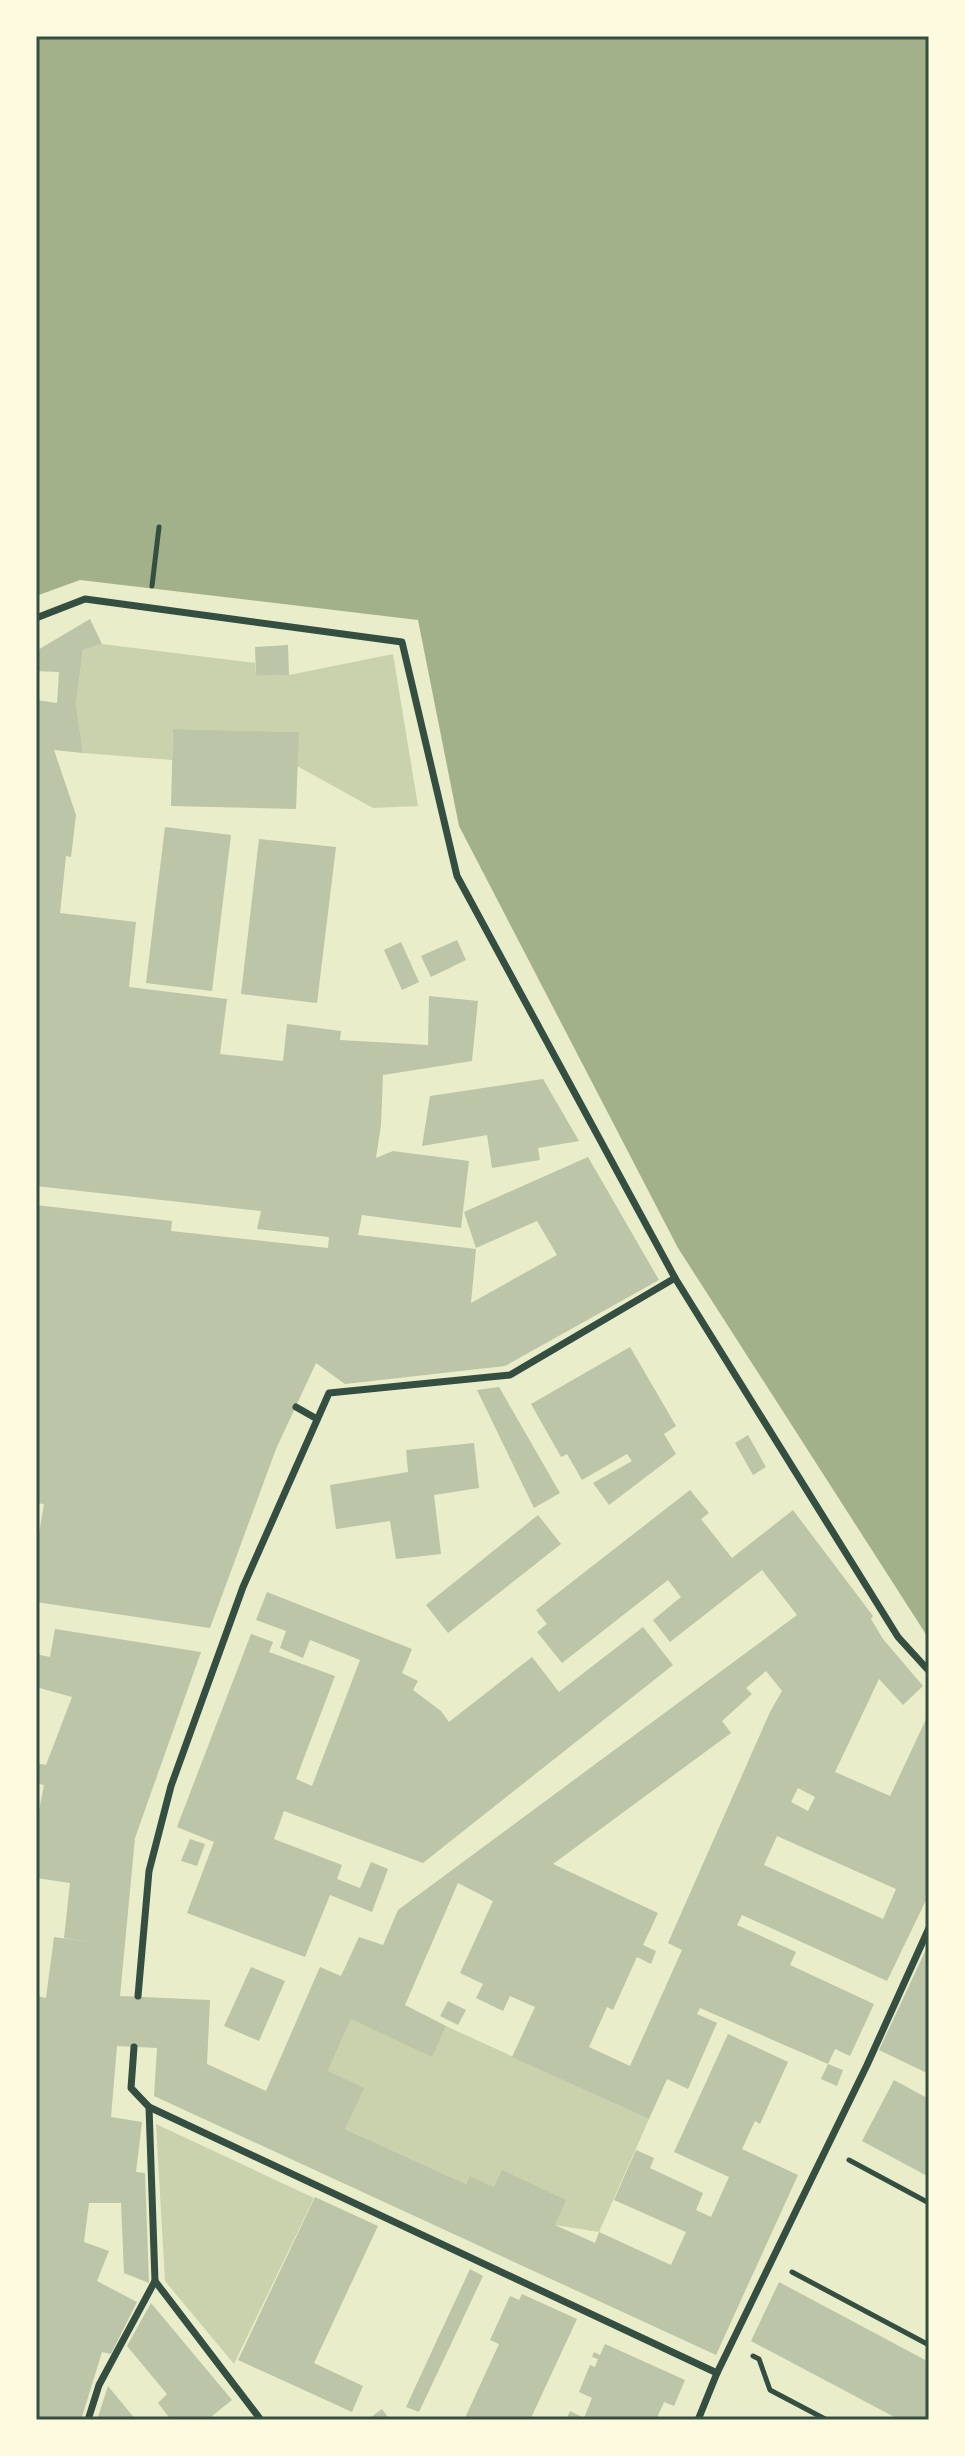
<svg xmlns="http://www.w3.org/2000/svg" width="965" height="2456" viewBox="0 0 965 2456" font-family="'Open Sans',sans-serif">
	<rect width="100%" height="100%" fill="#e9edc9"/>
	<g fill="#cad2ad">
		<polygon points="102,644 255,663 256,676 289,675 393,654 418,806 373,808 297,766 298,732 173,729 172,760 83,753 76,704 83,650"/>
		<polygon points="351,2019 446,2026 649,2119 599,2232 555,2225 565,2200 494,2187 470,2177 466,2184 345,2129 328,2071"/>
		<polygon points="156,2124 314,2198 234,2364 165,2281"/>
	</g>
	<polygon fill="#a3b18a" points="36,36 929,36 929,1639 678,1248 459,826 418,620 80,580 36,596"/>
	<g fill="#bcc5a7" fill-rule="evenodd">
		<polygon points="90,619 102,644 83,650 76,704 83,753 54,750 76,815 71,857 66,856 60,913 136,922 129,987 227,999 220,1054 283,1061 287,1024 341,1031 340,1040 428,1045 429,996 478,1001 472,1061 383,1075 381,1125 376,1158 393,1151 469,1161 461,1228 362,1215 358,1235 476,1249 471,1303 557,1255 537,1221 476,1248 464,1212 588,1157 659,1280 505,1366 345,1384 316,1363 276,1449 210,1628 36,1602 36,1551 44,1504 36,1503 36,1205 172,1221 171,1231 328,1248 329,1237 257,1229 261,1211 36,1186 36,700 57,703 59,672 36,671 36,651"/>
		<polygon points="288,645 289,675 256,676 255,647"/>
		<polygon points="173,729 299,732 296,809 171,806"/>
		<polygon points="165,827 231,835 212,991 146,983"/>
		<polygon points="259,839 336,847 317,1003 241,994"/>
		<polygon points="457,940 466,960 431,977 421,956"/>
		<polygon points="401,942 419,982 402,990 384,950"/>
		<polygon points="543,1079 579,1141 538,1148 540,1160 492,1168 487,1135 422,1146 430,1096"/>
		<polygon points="630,1347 676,1426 664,1434 676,1454 609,1505 593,1483 632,1461 627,1454 582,1480 567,1454 561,1457 531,1404"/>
		<polygon points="499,1387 560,1493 534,1508 477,1390"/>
		<polygon points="748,1435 766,1467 753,1475 735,1443"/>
		<polygon points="474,1443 479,1488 434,1495 441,1554 396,1559 390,1521 336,1529 330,1485 408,1472 406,1450"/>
		<path d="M690,1490L709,1513L701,1519L732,1558L793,1510L873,1616L871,1619L883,1639L923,1686L903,1705L879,1679L835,1772L890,1796L929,1713V1894L887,1981L742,1915L737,1925L796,1952L790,1965L874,2004L850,2056L835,2049L828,2064L843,2070L837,2086L821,2079L828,2064L700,2008L697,2014L717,2023L688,2089L667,2079L649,2119L512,2057L535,2007L510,1996L503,2011L476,1998L483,1984L460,1973L493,1901L458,1883L405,2005L446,2026L432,2057L351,2019L328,2071L364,2088L345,2129L466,2184L470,2176L494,2187L502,2170L566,2200L555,2225L595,2243L599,2232L671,2265L686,2232L614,2200L636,2150L654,2158L650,2168L703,2193L696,2210L711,2217L729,2177L674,2152L728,2034L788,2062L760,2124L755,2121L742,2149L798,2175L716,2355L154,2096L157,2048L117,2046L111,2117L142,2122L136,2172L145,2173L149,2283L124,2273L121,2203H89L84,2242L109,2251L97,2281L137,2302L111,2354L102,2352L81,2420H36V1996L46,1998L54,1937L90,1942L64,1938L70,1883L36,1878V1826L44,1785L36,1783V1763L46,1765L72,1697L36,1687V1654L50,1657L55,1629L201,1652L135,1838L120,1996L210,2000L207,2064L266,2091L320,1967L341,1976L359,1937L383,1945L398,1910L797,1615L762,1570L670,1642L653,1620L681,1597L668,1580L562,1663L537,1632L547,1624L536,1610ZM766,1671L782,1691L770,1712L668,1943L682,1950L630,2066L589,2047L607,2007L613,2010L637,1957L651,1964L656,1951L643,1945L658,1913L553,1864L731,1733L722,1721L752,1694L746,1688ZM798,1788L815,1797L808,1811L791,1802ZM777,1836L896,1889L883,1919L764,1865Z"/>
		<polygon points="538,1515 561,1544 448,1633 426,1605"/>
		<polygon points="267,1592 412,1649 402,1673 418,1681 413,1690 441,1711 449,1722 532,1657 559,1692 643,1627 673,1665 423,1863 284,1811 274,1839 342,1865 337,1879 360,1888 371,1862 388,1869 372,1912 330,1895 305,1957 187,1913 214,1842 177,1827 251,1634 273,1642 269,1652 335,1676 296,1779 312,1786 360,1660 310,1640 303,1658 280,1648 286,1631 256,1620"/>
		<polygon points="190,1839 205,1844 197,1866 181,1861"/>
		<polygon points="929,1943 929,2074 879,2050"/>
		<polygon points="251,1967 285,1981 259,2041 224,2026"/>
		<polygon points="448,2001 466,2010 458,2025 440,2016"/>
		<polygon points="894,2080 929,2099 929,2177 862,2141"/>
		<polygon points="315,2197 378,2226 314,2363 363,2386 352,2412 238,2360"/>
		<polygon points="470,2269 483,2276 419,2412 406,2407"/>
		<polygon points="779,2282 929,2362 929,2420 900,2420 751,2341"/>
		<polygon points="522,2294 577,2319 530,2420 464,2420 499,2344 490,2340 510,2296 519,2300"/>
		<polygon points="151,2303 232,2400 207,2420 171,2420 158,2403 167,2394 127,2346"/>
		<polygon points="605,2344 685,2380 674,2406 664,2402 656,2420 566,2420 570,2411 584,2418 592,2398 579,2392 590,2365 595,2367 598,2359 592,2357 594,2352 600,2355"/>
		<polygon points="108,2386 136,2420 97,2420"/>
		<polygon points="382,2409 390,2420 367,2420"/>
	</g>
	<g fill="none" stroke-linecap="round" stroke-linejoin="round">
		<g stroke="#344e41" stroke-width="5">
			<polyline points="152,586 159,527"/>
			<polyline points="849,2160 929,2203"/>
			<polyline points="792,2272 929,2345"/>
			<polyline points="753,2356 759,2359 770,2390 827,2420"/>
		</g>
		<g stroke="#344e41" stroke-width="7">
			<polyline points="36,618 85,599 402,642 457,876 675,1278 898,1637 929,1671"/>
			<polyline points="296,1407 317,1419"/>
			<polyline points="138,1996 149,1871 171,1786 243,1587 329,1393 510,1375 675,1278"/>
			<polyline points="149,2107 717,2373"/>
			<polyline points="155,2281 261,2420"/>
			<polyline points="88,2420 99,2385 155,2281 149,2107 131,2088 134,2047"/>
			<polyline points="698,2420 717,2373 867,2065 929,1928"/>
		</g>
	</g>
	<rect width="965" height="2456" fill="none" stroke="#fefae0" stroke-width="76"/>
	<rect x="38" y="38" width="889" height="2380" fill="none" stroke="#344e41" stroke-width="3"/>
</svg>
